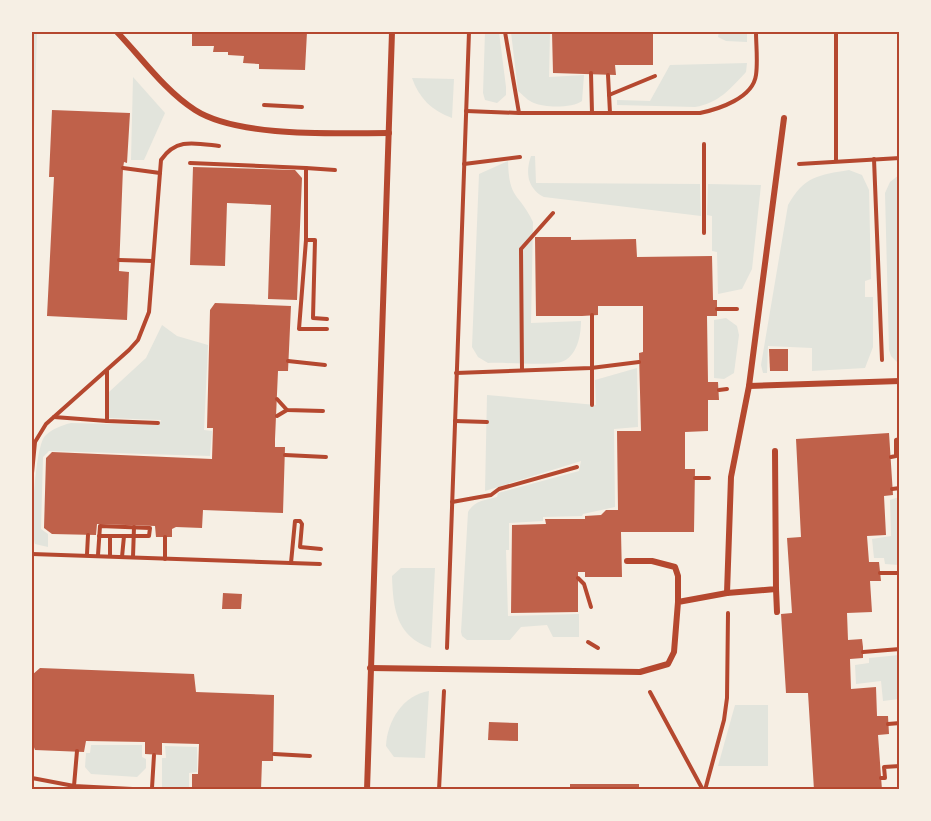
<svg xmlns="http://www.w3.org/2000/svg" width="931" height="821" viewBox="0 0 931 821" font-family="Jost,sans-serif">
	<rect width="100%" height="100%" fill="#f6efe4"/>
	<g fill="#e2e4dc">
		<polygon points="32,32 37,32 32,198"/>
		<polygon points="485,32 499,32 506,87 506,95 497,103 485,100 483,93"/>
		<path d="M511,32H550L549,77L584,75L582,101C573,108 545,108 534,103C528,101 523,95 518,91Z"/>
		<polygon points="719,32 747,32 747,42 726,41 718,37"/>
		<path d="M747,63L746,72C730,89 719,103 695,107L617,105V100L650,101L670,65Z"/>
		<polygon points="133,77 165,113 144,160 131,160"/>
		<path d="M412,78L454,79L452,118C432,111 419,98 412,78Z"/>
		<path d="M531,156H535L536,183L700,184L701,216L544,197C528,189 525,173 531,156Z"/>
		<path d="M508,161C509,201 519,192 533,222L531,323L581,321C581,336 577,357 561,362C546,366 505,362 488,363L478,357L472,347L479,174Z"/>
		<path d="M849,170L862,175L869,190L871,279L865,281V297H873V347L865,368L812,371V348L768,346L767,373H763L761,365L788,205C804,176 819,175 849,170Z"/>
		<polygon points="899,175 899,364 891,356 889,350 885,193 890,182"/>
		<polygon points="708,184 761,185 752,269 742,289 718,294 717,252 712,251 712,216 707,215"/>
		<polygon points="726,318 737,326 739,335 734,373 724,379 714,378 714,320"/>
		<path d="M162,325L177,336L208,345L204,430L212,431L210,456L49,451L43,457L41,529L48,534V547L35,544C30,530 35,446 45,436C52,429 62,425 71,423L159,425L161,420L109,418V392L146,358Z"/>
		<path d="M637,368L638,427L614,429L615,507L583,514L582,516L543,517V521L509,523V550H506L508,616L579,614V637H553L547,625L521,627L510,640H467L462,636L461,632L468,512C474,501 485,500 497,497L498,493L579,471L581,461L485,491L487,395L596,405L595,380Z"/>
		<polygon points="899,497 900,497 899,565 885,564 884,558 874,558 872,539 891,536 890,500"/>
		<path d="M401,568H435L431,648C396,637 393,608 392,576Z"/>
		<polygon points="899,655 899,699 883,701 881,681 856,684 855,665 869,663 869,658"/>
		<path d="M429,691L425,758L394,757L386,746C387,721 403,695 429,691Z"/>
		<polygon points="735,705 768,705 768,766 718,766"/>
		<polygon points="91,745 142,745 142,757 146,759 146,768 137,777 91,774 85,767 86,753 90,753"/>
		<polygon points="165,746 197,747 197,772 189,773 189,789 162,789 162,758 166,758"/>
	</g>
	<g fill="#bf614a">
		<polygon points="192,32 307,32 305,70 259,69 259,64 243,63 244,56 228,55 228,52 213,52 214,46 192,46"/>
		<polygon points="552,32 653,32 653,65 615,65 616,75 553,73"/>
		<polygon points="52,110 130,113 127,163 124,162 123,168 119,271 129,272 127,320 47,316 54,177 49,177"/>
		<polygon points="193,167 295,170 302,178 297,300 268,299 271,205 227,203 225,266 190,265"/>
		<polygon points="535,237 571,237 571,240 636,239 637,257 712,256 713,300 717,300 717,316 707,316 708,382 718,382 719,400 708,400 708,431 685,432 685,469 695,469 694,532 621,532 622,577 585,577 585,572 578,572 578,612 511,613 512,525 546,524 545,519 585,519 585,516 601,515 606,510 618,510 617,431 641,431 639,353 643,352 643,306 598,306 598,315 582,316 536,316"/>
		<polygon points="215,303 291,306 288,371 278,371 275,439 275,447 285,447 283,513 203,510 202,528 176,527 172,529 172,537 156,537 155,526 97,524 96,535 52,534 44,528 46,458 52,452 212,459 213,428 207,428 210,310"/>
		<polygon points="769,349 788,349 788,371 770,371"/>
		<polygon points="889,433 893,495 884,496 886,535 867,536 869,562 879,562 881,581 870,581 872,612 847,613 848,640 862,639 863,647 863,658 850,659 851,689 876,687 877,716 888,716 889,734 878,735 882,790 814,790 808,693 786,693 781,614 792,613 787,538 801,537 796,439"/>
		<polygon points="223,593 242,594 241,609 222,609"/>
		<polygon points="40,668 194,674 196,692 274,695 273,761 262,761 261,790 192,790 192,774 198,774 199,744 162,743 162,755 145,754 145,742 86,741 84,752 35,750 32,742 32,675"/>
		<polygon points="489,722 518,723 518,741 488,740"/>
		<rect x="570" y="784" width="69" height="6"/>
	</g>
	<g fill="none" stroke-linecap="round" stroke-linejoin="round">
		<g stroke="#b5482f" stroke-width="4">
			<path d="M505,32L519,113H700C719,109 753,98 756,75C758,61 756,45 756,32"/>
			<polyline points="591,73 592,113"/>
			<polyline points="608,75 610,113"/>
			<polyline points="609,95 655,76"/>
			<polyline points="264,105 302,107"/>
			<polyline points="466,111 519,113"/>
			<polyline points="874,159 882,360"/>
			<polyline points="836,160 836,32"/>
			<polyline points="190,163 306,168 306,240 315,240 313,318 327,319"/>
			<polyline points="464,164 520,157"/>
			<polyline points="799,164 900,158"/>
			<polyline points="123,168 160,173"/>
			<polyline points="306,168 335,170"/>
			<polyline points="704,233 704,144"/>
			<polyline points="306,240 299,329 327,329"/>
			<polyline points="119,260 152,261"/>
			<polyline points="717,309 737,309"/>
			<polyline points="592,315 592,405"/>
			<polyline points="288,361 325,365"/>
			<polyline points="522,370 521,249 553,213"/>
			<polyline points="107,371 107,421 158,423"/>
			<polyline points="456,373 591,368 639,362"/>
			<polyline points="719,390 727,389"/>
			<polyline points="277,399 287,410 323,411"/>
			<polyline points="277,416 287,410"/>
			<polyline points="54,417 107,421"/>
			<polyline points="455,421 487,422"/>
			<polyline points="285,455 326,457"/>
			<polyline points="891,457 896,456 896,440 900,439"/>
			<path d="M32,473L35,442L46,424L129,350L138,340L149,312L161,160C176,138 194,143 219,146"/>
			<polyline points="695,478 709,478"/>
			<polyline points="892,489 900,488"/>
			<polyline points="452,502 491,495 499,489 577,467"/>
			<polyline points="99,536 124,536"/>
			<polyline points="32,554 320,564"/>
			<polyline points="87,554 88,535"/>
			<polyline points="98,555 100,526 150,528 149,536 124,536 122,557"/>
			<polyline points="110,556 110,536"/>
			<polyline points="133,557 134,527"/>
			<polyline points="165,559 165,537"/>
			<polyline points="291,563 295,521 300,521 302,524 300,547 321,549"/>
			<polyline points="880,573 900,573"/>
			<polyline points="578,578 584,584 591,607"/>
			<polyline points="588,642 598,648"/>
			<polyline points="447,648 469,32"/>
			<polyline points="863,652 900,649"/>
			<polyline points="650,692 703,790"/>
			<polyline points="888,724 900,723"/>
			<polyline points="274,754 310,756"/>
			<polyline points="32,778 74,786 152,790"/>
			<polyline points="881,778 885,778 884,767 900,766"/>
			<polyline points="74,786 77,751"/>
			<polyline points="152,788 154,755"/>
			<polyline points="439,790 444,691"/>
			<polyline points="705,790 724,720 727,698 728,613"/>
		</g>
		<g stroke="#b5482f" stroke-width="6">
			<path d="M117,32C141,57 165,91 195,110C239,138 336,133 389,133"/>
			<polyline points="784,118 749,386 900,381"/>
			<polyline points="627,561 652,561 675,567 678,576 678,602"/>
			<polyline points="776,589 777,612"/>
			<polyline points="727,593 731,477 749,386"/>
			<polyline points="370,668 640,672 668,664 674,652 678,602 727,593 776,589 775,451"/>
			<polyline points="367,790 392,32"/>
		</g>
	</g>
	<rect width="931" height="821" fill="none" stroke="#f6efe4" stroke-width="66"/>
	<rect x="33" y="33" width="865" height="755" fill="none" stroke="#b5482f" stroke-width="2"/>
</svg>
